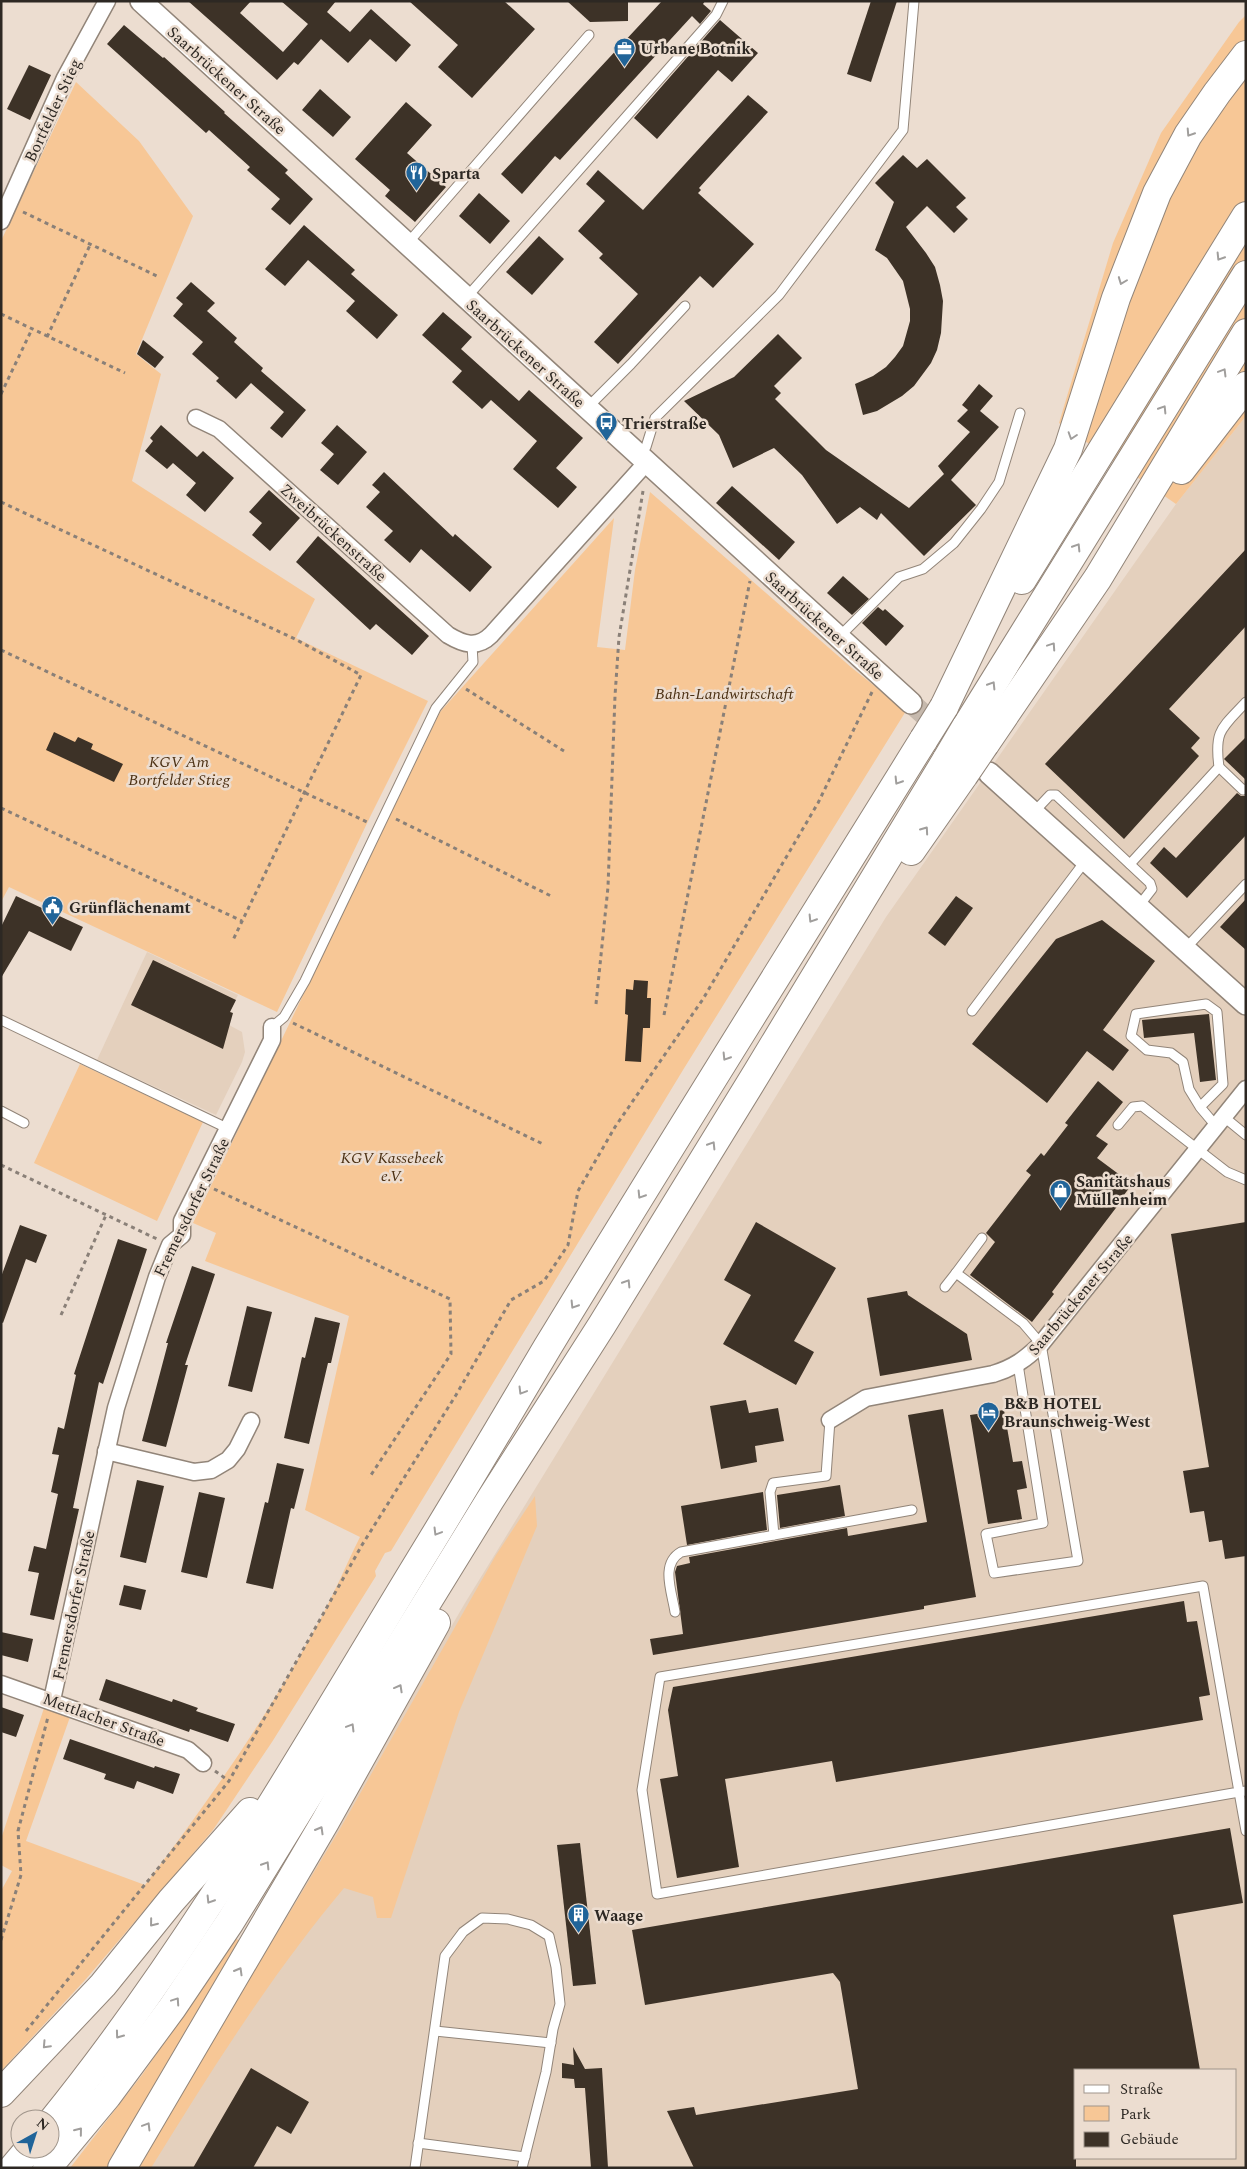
<svg xmlns="http://www.w3.org/2000/svg" width="1247" height="2169" viewBox="0 0 1247 2169" font-family="Spectral,serif">
	<rect width="100%" height="100%" fill="#ecddd0"/>
	<g fill="#e4d0bd" fill-rule="evenodd">
		<path d="M1246,416V2168H149L310,1869L465,1603L886,917L1176,504ZM1076,2070H1236V2158H1076Z"/>
		<polygon points="147,952 238,995 230,1011 232,1013 229,1025 242,1032 245,1052 242,1062 216,1115 97,1060"/>
	</g>
	<g fill="#f7c796">
		<polygon points="1246,15 1246,416 1176,504 1059,423 1113,243 1161,133 1239,22"/>
		<polygon points="76,82 139,141 193,216 136,354 161,374 132,481 315,599 296,638 428,701 370,817 277,1012 9,887 1,902 1,241"/>
		<path d="M650,492L852,668L906,711L683,1070L391,1551L385,1553L375,1571L376,1576L272,1742L213,1830L86,1979L1,2071V1891L12,1871L1,1865V1839L44,1708L70,1717L26,1841L145,1885C207,1803 266,1719 315,1629C332,1599 345,1567 360,1537L305,1510L349,1316L205,1261L216,1233L193,1223L440,712L614,518L597,647L625,650L635,570Z"/>
		<polygon points="80,1064 203,1122 157,1221 34,1163"/>
		<path d="M535,1496L537,1526L459,1712L391,1918H377L373,1897L344,1888C271,1975 211,2071 151,2168H139L209,2046L340,1829L496,1555Z"/>
		<polygon points="236,1938 241,1943 108,2168 70,2168 142,2075"/>
	</g>
	<g fill="#3d3227">
		<polygon points="188,1 251,1 240,13 283,52 308,24 281,1 336,1 327,12 350,32 371,9 411,45 396,62 370,39 348,63 321,39 298,65 294,62 277,80"/>
		<polygon points="409,1 504,1 535,29 472,98 438,67 458,45"/>
		<polygon points="567,1 628,1 628,21 590,22"/>
		<polygon points="662,1 705,1 703,4 711,11 700,24 692,16 560,160 555,156 522,194 501,174"/>
		<polygon points="871,1 897,1 871,82 847,74"/>
		<polygon points="720,20 758,53 732,82 718,70 657,139 634,118"/>
		<polygon points="124,25 163,58 164,57 225,112 224,113 288,170 285,173 313,199 290,225 271,209 280,199 247,170 250,167 209,130 206,133 107,44"/>
		<polygon points="29,65 51,75 30,120 7,109"/>
		<polygon points="320,89 351,117 333,137 302,110"/>
		<polygon points="748,95 768,112 699,188 701,190 698,193 754,244 713,288 700,276 618,364 594,342 638,294 599,258 603,254 578,231 605,201 586,184 598,170 643,210"/>
		<polygon points="406,102 432,125 407,153 446,187 415,222 385,196 390,190 355,159"/>
		<polygon points="903,155 917,168 927,159 966,198 956,207 968,219 954,233 927,206 906,227 926,253 935,267 940,285 943,301 941,333 937,350 931,363 914,386 902,396 877,411 863,415 855,384 873,376 886,367 895,357 903,346 910,321 910,309 903,281 887,258 875,250 894,202 875,183"/>
		<polygon points="479,193 510,221 490,244 459,216"/>
		<polygon points="304,225 355,270 351,274 398,315 377,339 346,311 355,301 308,260 285,286 265,269"/>
		<polygon points="539,236 564,259 532,295 506,272"/>
		<polygon points="191,282 215,303 207,311 237,338 234,342 263,368 261,371 306,410 282,438 270,428 284,412 251,383 236,399 216,381 219,378 192,354 203,342 173,316 183,304 176,298"/>
		<polygon points="443,312 472,337 461,349 519,401 529,390 583,438 556,468 577,487 558,508 513,469 537,441 491,400 482,409 452,382 462,371 422,335"/>
		<polygon points="778,334 802,358 774,386 781,393 775,399 826,450 909,508 944,474 938,466 970,432 957,421 968,410 962,405 979,384 993,396 980,411 999,427 951,480 976,505 924,556 881,513 877,520 860,507 837,524 802,475 774,448 733,468 719,435 684,401 734,377"/>
		<polygon points="143,340 164,357 155,368 137,354"/>
		<polygon points="161,425 197,457 203,451 234,478 205,512 186,495 196,483 173,463 167,469 145,451 153,441 150,438"/>
		<polygon points="337,425 367,452 338,485 320,470 334,454 321,443"/>
		<polygon points="384,472 453,537 455,534 492,567 470,592 421,549 410,563 384,540 393,531 366,507 380,492 372,485"/>
		<polygon points="732,486 795,542 779,560 716,503"/>
		<polygon points="269,490 300,518 270,551 252,535 262,523 249,512"/>
		<polygon points="318,536 429,636 412,655 376,624 370,630 296,562"/>
		<polygon points="1246,549 1246,626 1169,709 1200,738 1191,748 1199,756 1124,839 1045,764"/>
		<polygon points="843,576 869,599 852,615 827,593"/>
		<polygon points="878,607 883,611 885,609 904,626 886,646 862,623"/>
		<polygon points="54,732 75,742 78,737 93,744 91,749 123,764 114,782 46,750"/>
		<polygon points="1246,737 1246,780 1224,759"/>
		<polygon points="1237,793 1241,796 1246,796 1246,835 1187,898 1150,863 1164,847 1176,858"/>
		<polygon points="16,896 83,927 71,951 29,931 1,978 1,927"/>
		<polygon points="956,896 973,908 945,946 928,933"/>
		<polygon points="1246,899 1246,950 1220,927"/>
		<polygon points="1102,920 1155,961 1103,1030 1129,1050 1113,1071 1087,1051 1047,1103 972,1044 1056,939"/>
		<polygon points="153,960 236,1000 230,1012 233,1013 223,1049 131,1005"/>
		<polygon points="634,980 648,981 647,998 651,998 650,1028 643,1028 641,1062 625,1061 628,1015 625,1014 626,989 633,990"/>
		<polygon points="1209,1014 1216,1080 1200,1082 1194,1033 1144,1038 1142,1020"/>
		<polygon points="1098,1081 1123,1102 1096,1136 1108,1144 1097,1158 1132,1184 1124,1195 1125,1196 1052,1292 1054,1294 1032,1322 970,1275 995,1242 986,1233 1031,1175 1026,1171 1041,1153 1044,1156 1068,1125 1065,1123"/>
		<polygon points="756,1222 836,1268 794,1341 814,1352 796,1385 723,1344 751,1295 724,1280"/>
		<polygon points="1246,1222 1246,1556 1225,1559 1222,1540 1209,1542 1204,1511 1190,1513 1183,1471 1209,1467 1171,1234"/>
		<polygon points="20,1225 47,1235 36,1263 26,1259 3,1323 1,1322 1,1277"/>
		<polygon points="118,1239 147,1249 103,1384 99,1382 73,1508 79,1509 54,1620 30,1615 39,1573 28,1571 34,1546 46,1549 58,1494 51,1492 59,1455 52,1454 58,1427 64,1429 76,1375 74,1374"/>
		<polygon points="192,1266 215,1274 185,1365 188,1365 166,1447 142,1441 168,1343 166,1343"/>
		<polygon points="907,1291 908,1295 967,1334 972,1360 880,1376 867,1298"/>
		<polygon points="247,1306 272,1312 252,1392 228,1386"/>
		<polygon points="315,1317 340,1323 331,1363 328,1363 309,1444 284,1438 302,1357 305,1358"/>
		<polygon points="746,1400 749,1413 778,1408 784,1441 755,1446 757,1462 721,1469 710,1406"/>
		<polygon points="943,1409 976,1597 924,1606 924,1609 653,1655 650,1639 683,1634 675,1572 677,1566 690,1563 689,1557 847,1528 848,1536 927,1522 908,1415"/>
		<polygon points="1004,1410 1013,1462 1022,1461 1027,1488 1017,1490 1022,1519 988,1524 970,1415"/>
		<polygon points="277,1463 304,1469 294,1509 291,1508 273,1589 246,1583 265,1502 268,1503"/>
		<polygon points="137,1480 164,1486 146,1563 120,1557"/>
		<polygon points="840,1485 845,1516 780,1528 777,1495"/>
		<polygon points="199,1492 225,1498 207,1578 181,1572"/>
		<polygon points="763,1492 767,1530 687,1545 681,1506"/>
		<polygon points="124,1585 146,1590 141,1610 119,1605"/>
		<polygon points="1184,1601 1187,1622 1197,1621 1210,1695 1199,1697 1203,1720 836,1782 832,1761 725,1779 739,1867 677,1878 660,1779 678,1776 668,1710 673,1687"/>
		<polygon points="1,1632 33,1639 28,1662 1,1655"/>
		<polygon points="106,1679 172,1702 173,1699 198,1708 196,1711 235,1724 228,1742 190,1729 189,1732 99,1700"/>
		<polygon points="1,1707 24,1715 16,1737 1,1732"/>
		<polygon points="70,1739 154,1768 155,1766 180,1774 173,1794 137,1781 134,1789 104,1779 106,1774 63,1759"/>
		<polygon points="1230,1828 1243,1903 1173,1915 1200,2070 1076,2070 1076,2168 694,2168 667,2111 694,2107 696,2115 858,2089 840,1982 833,1973 645,2005 632,1930"/>
		<polygon points="580,1843 596,1984 573,1986 557,1845"/>
		<polygon points="573,2047 585,2069 602,2068 608,2168 591,2168 585,2088 575,2088 574,2079 562,2078 562,2063 574,2065"/>
		<polygon points="251,2068 309,2102 291,2134 277,2126 253,2168 193,2168"/>
	</g>
	<g fill="none" stroke-linecap="round" stroke-linejoin="round">
		<polyline stroke="#c6b9ad" stroke-width="21" stroke-dasharray="21 11" stroke-linecap="butt" points="911,703 967,753"/>
		<defs>
			<g id="service">
				<polyline points="407,244 589,35"/>
				<polyline points="466,298 716,15 723,1"/>
				<polyline points="587,408 631,364 685,306"/>
				<polyline points="638,455 646,447 655,418 779,295 903,130 914,1"/>
				<polyline points="839,637 899,577 923,569 954,543 981,509 999,482 1020,413"/>
				<polyline points="1219,767 1243,790 1246,789"/>
				<polyline points="1034,812 1050,795 1056,795 1150,883 1152,889 1138,907"/>
				<path d="M1130,864L1219,767C1214,730 1222,728 1246,702"/>
				<polyline points="1185,949 1246,884"/>
				<polyline points="972,1011 1086,860"/>
				<polyline points="1,1020 229,1129"/>
				<polyline points="272,1027 284,1017 305,981 436,708 473,662 472,645"/>
				<polyline points="1200,1107 1189,1089 1183,1062 1171,1053 1147,1050 1131,1036 1136,1014 1206,1004 1217,1012 1223,1084 1200,1107 1216,1126"/>
				<polyline points="1,1111 24,1123"/>
				<polyline points="1224,1117 1246,1135"/>
				<polyline points="1118,1125 1133,1107 1142,1106 1227,1172 1246,1180"/>
				<polyline points="982,1238 956,1273 1023,1323 1041,1344 1078,1561 994,1573 986,1534 1043,1523 1018,1364"/>
				<polyline points="945,1287 956,1273"/>
				<polyline points="774,1535 770,1492 773,1483 826,1476 830,1420"/>
				<polygon points="1203,1586 1239,1792 657,1894 642,1790 660,1677"/>
				<path d="M675,1612C672,1592 660,1564 681,1552L912,1510"/>
				<polyline points="1246,1791 1239,1792 1246,1831"/>
				<polyline points="435,2031 551,2043"/>
				<polyline points="418,2143 525,2157"/>
				<polyline points="415,2168 445,1956 463,1932 482,1918 508,1919 531,1925 549,1936 556,1967 560,2004 553,2029 546,2072 522,2168"/>
			</g>
			<g id="minor">
				<polyline points="1,221 65,78 107,1"/>
				<path d="M196,418L219,429L448,635C463,644 477,649 491,635L646,463"/>
				<path d="M830,1420L866,1398L993,1374C1013,1368 1026,1359 1041,1344L1246,1089"/>
				<polyline points="106,1451 194,1472 211,1470 228,1460 237,1449 251,1421"/>
				<polyline points="1,1684 188,1750 203,1763"/>
				<polyline points="52,1700 116,1408 157,1277 170,1245 182,1235 182,1221 272,1040 272,1027"/>
			</g>
			<g id="tertiary">
				<polyline points="141,1 911,703"/>
				<polyline points="989,773 1246,1004"/>
			</g>
			<g id="motorway">
				<polyline points="1181,470 1246,386"/>
				<polyline points="1022,580 1246,216"/>
				<polyline points="944,707 1068,449 1116,298 1157,193 1188,135 1217,93 1246,55"/>
				<polyline points="966,727 1246,275"/>
				<polyline points="985,744 1098,578 1246,333"/>
				<polyline points="911,851 964,775"/>
				<polyline points="1,2093 103,1985 171,1901 250,1812"/>
				<path d="M50,2124C192,1949 303,1752 420,1560C463,1490 505,1419 547,1348C671,1144 798,942 924,739"/>
				<polyline points="13,2168 29,2149"/>
				<polyline points="47,2168 107,2096 172,2008 230,1922 490,1500 602,1325 758,1071 947,759"/>
				<polyline points="122,2168 325,1822 436,1623"/>
			</g>
		</defs>
		<use href="#service" stroke="#928579" stroke-width="11"/>
		<use href="#minor" stroke="#928579" stroke-width="19"/>
		<use href="#tertiary" stroke="#928579" stroke-width="24"/>
		<use href="#motorway" stroke="#928579" stroke-width="30"/>
		<g stroke="#8a8078" stroke-width="3" stroke-dasharray="4 4" stroke-linecap="butt">
			<polyline points="23,212 159,277"/>
			<polyline points="1,314 125,373"/>
			<polyline points="47,337 91,243"/>
			<polyline points="1,394 32,329"/>
			<polyline points="1,502 295,639 361,675 233,940"/>
			<polyline points="1,650 367,822"/>
			<polyline points="466,689 567,753"/>
			<polyline points="1,808 242,921"/>
			<polyline points="396,819 551,896"/>
			<polyline points="596,1004 608,887 615,696 619,637 643,491"/>
			<polyline points="664,1015 750,581"/>
			<polyline points="293,1023 545,1145"/>
			<polyline points="1,1165 157,1239"/>
			<polyline points="214,1189 450,1299 451,1354 369,1478"/>
			<polyline points="61,1315 106,1215"/>
			<polyline points="215,1771 229,1781"/>
			<polyline points="1,1940 21,1875 18,1831 48,1717"/>
			<polyline points="26,2031 229,1781 362,1545 456,1395 511,1300 544,1281 568,1245 578,1191 615,1127 703,999 818,803 872,692"/>
		</g>
		<use href="#service" stroke="#fff" stroke-width="9"/>
		<use href="#minor" stroke="#fff" stroke-width="16"/>
		<use href="#tertiary" stroke="#fff" stroke-width="21"/>
		<use href="#motorway" stroke="#fff" stroke-width="28"/>
		<defs>
			<g id="motorway-bridge">
				<polyline points="924,739 944,707"/>
				<polyline points="947,759 966,727"/>
				<polyline points="964,775 985,744"/>
			</g>
		</defs>
		<use href="#motorway-bridge" stroke="#928579" stroke-width="30" stroke-linecap="butt"/>
		<use href="#motorway-bridge" stroke="#fff" stroke-width="28"/>
	</g>
	<defs><path id="oneway-chevron" d="M-2-3.5L2.5 0L-2 3.5" fill="none" stroke-width="1.6" stroke-linecap="round" stroke-linejoin="round" transform="scale(1.25)"/></defs>
	<g stroke="#a09e9c">
		<use href="#oneway-chevron" transform="translate(1190 133) rotate(123)"/>
		<use href="#oneway-chevron" transform="translate(1220 257) rotate(122)"/>
		<use href="#oneway-chevron" transform="translate(1122 281) rotate(111)"/>
		<use href="#oneway-chevron" transform="translate(1223 372) rotate(-59)"/>
		<use href="#oneway-chevron" transform="translate(1163 409) rotate(-58)"/>
		<use href="#oneway-chevron" transform="translate(1072 436) rotate(108)"/>
		<use href="#oneway-chevron" transform="translate(1077 547) rotate(-58)"/>
		<use href="#oneway-chevron" transform="translate(1052 646) rotate(-56)"/>
		<use href="#oneway-chevron" transform="translate(992 685) rotate(-58)"/>
		<use href="#oneway-chevron" transform="translate(898 781) rotate(122)"/>
		<use href="#oneway-chevron" transform="translate(925 830) rotate(-55)"/>
		<use href="#oneway-chevron" transform="translate(812 919) rotate(122)"/>
		<use href="#oneway-chevron" transform="translate(726 1057) rotate(122)"/>
		<use href="#oneway-chevron" transform="translate(712 1145) rotate(-58)"/>
		<use href="#oneway-chevron" transform="translate(641 1195) rotate(122)"/>
		<use href="#oneway-chevron" transform="translate(627 1283) rotate(-58)"/>
		<use href="#oneway-chevron" transform="translate(574 1305) rotate(122)"/>
		<use href="#oneway-chevron" transform="translate(522 1391) rotate(121)"/>
		<use href="#oneway-chevron" transform="translate(437 1532) rotate(121)"/>
		<use href="#oneway-chevron" transform="translate(399 1688) rotate(-61)"/>
		<use href="#oneway-chevron" transform="translate(351 1727) rotate(-59)"/>
		<use href="#oneway-chevron" transform="translate(320 1830) rotate(-60)"/>
		<use href="#oneway-chevron" transform="translate(266 1865) rotate(-58)"/>
		<use href="#oneway-chevron" transform="translate(210 1900) rotate(122)"/>
		<use href="#oneway-chevron" transform="translate(153 1923) rotate(129)"/>
		<use href="#oneway-chevron" transform="translate(239 1971) rotate(-60)"/>
		<use href="#oneway-chevron" transform="translate(176 2001) rotate(-56)"/>
		<use href="#oneway-chevron" transform="translate(119 2035) rotate(126)"/>
		<use href="#oneway-chevron" transform="translate(46 2045) rotate(133)"/>
		<use href="#oneway-chevron" transform="translate(147 2126) rotate(-59)"/>
		<use href="#oneway-chevron" transform="translate(79 2131) rotate(-51)"/>
	</g>
	<defs>
		<symbol id="office-pin" viewBox="-11 -11 22 30"><path d="M0 17L-7.5 6A9.5 9.5 0 1 1 7.5 6Z" fill="#206499" stroke="#ecddd0"/><path d="M-6-3h4V-5.5h4V-3h4V5H-6ZM-1-4.5V-3h2v-1.5ZM-6 0V1H6V0Z" fill="#fff"/></symbol>
		<symbol id="restaurant-pin" viewBox="-11 -11 22 30"><path d="M0 17L-7.5 6A9.5 9.5 0 1 1 7.5 6Z" fill="#206499" stroke="#ecddd0"/><path d="M-5-6h1v4h1v-4h1v4h1v-4h1v5L-1.5 .5V6h-2V.5L-5-1ZM5-6V6H3V1.5H1.5Q1.5-4 5-6Z" fill="#fff"/></symbol>
		<symbol id="bus-pin" viewBox="-11 -11 22 30"><path d="M0 17L-7.5 6A9.5 9.5 0 1 1 7.5 6Z" fill="#206499" stroke="#ecddd0"/><path d="M-5-6H5V4H4V6H2V4H-2V6H-4V4H-5ZM-3.5-4V0h7V-4ZM-3.5 1.2v1.5H-2V1.2ZM2 1.2v1.5H3.5V1.2Z" fill="#fff"/></symbol>
		<symbol id="civic-pin" viewBox="-11 -11 22 30"><path d="M0 17L-7.5 6A9.5 9.5 0 1 1 7.5 6Z" fill="#206499" stroke="#ecddd0"/><path d="M-.6-6.5H3V-4.5H.6V-3L4-1V1h2V6H-6V1h2V-1L-.6-3ZM-1.2 2.5V6h2.4V2.5Z" fill="#fff"/></symbol>
		<symbol id="shop-pin" viewBox="-11 -11 22 30"><path d="M0 17L-7.5 6A9.5 9.5 0 1 1 7.5 6Z" fill="#206499" stroke="#ecddd0"/><path d="M-5-2.5h2.3a2.7 3.5 0 0 1 5.4 0H5L5.5 6h-11ZM-1.5-2.5h3a1.5 2.3 0 0 0-3 0Z" fill="#fff"/></symbol>
		<symbol id="hotel-pin" viewBox="-11 -11 22 30"><path d="M0 17L-7.5 6A9.5 9.5 0 1 1 7.5 6Z" fill="#206499" stroke="#ecddd0"/><path d="M-6-4.5h1.5V1H6V5H4.5V3h-9V5H-6ZM-4 0a1.8 1.8 0 1 1 3.6 0ZM.5 0V-2.5h3Q6-2.5 6 0Z" fill="#fff"/></symbol>
		<symbol id="building-pin" viewBox="-11 -11 22 30"><path d="M0 17L-7.5 6A9.5 9.5 0 1 1 7.5 6Z" fill="#206499" stroke="#ecddd0"/><path d="M-4-6H4V6H1V3H-1V6H-4ZM-2.5-4.3h1.7v1.8h-1.7ZM.8-4.3h1.7v1.8H.8ZM-2.5-1h1.7V.8h-1.7ZM.8-1h1.7V.8H.8Z" fill="#fff"/></symbol>
	</defs>
	<g fill-rule="evenodd">
		<use href="#office-pin" x="612" y="36" width="25" height="34"/>
		<use href="#restaurant-pin" x="404" y="160" width="25" height="34"/>
		<use href="#bus-pin" x="594" y="410" width="25" height="34"/>
		<use href="#civic-pin" x="40" y="894" width="25" height="34"/>
		<use href="#shop-pin" x="1048" y="1178" width="25" height="34"/>
		<use href="#hotel-pin" x="976" y="1400" width="25" height="34"/>
		<use href="#building-pin" x="566" y="1902" width="25" height="34"/>
	</g>
	<g text-anchor="middle" stroke-width="5" stroke-linejoin="round" paint-order="stroke">
		<g font-size="16" font-weight="bold" fill="#2d2823" stroke="#ecddd0" text-anchor="start">
			<text x="640" y="54">Urbane Botnik</text>
			<text x="432" y="179">Sparta</text>
			<text x="622" y="429">Trierstraße</text>
			<text x="69" y="913">Grünflächenamt</text>
			<text x="1076" y="1187">Sanitätshaus<tspan x="1076" dy="18">Müllenheim</tspan></text>
			<text x="1004" y="1409">B&amp;B HOTEL<tspan x="1004" dy="18">Braunschweig-West</tspan></text>
			<text x="594" y="1921">Waage</text>
		</g>
		<g font-size="16" fill="#2d2823" stroke="#ecddd0">
			<text transform="translate(227 80) rotate(42)" y="6">Saarbrückener Straße</text>
			<text transform="translate(52 110) rotate(-65)" y="6">Bortfelder Stieg</text>
			<text transform="translate(526 353) rotate(42)" y="6">Saarbrückener Straße</text>
			<text transform="translate(334 532) rotate(42)" y="6">Zweibrückenstraße</text>
			<text transform="translate(825 625) rotate(42)" y="6">Saarbrückener Straße</text>
			<text transform="translate(191 1207) rotate(-64)" y="6">Fremersdorfer Straße</text>
			<text transform="translate(1080 1294) rotate(-50)" y="6">Saarbrückener Straße</text>
			<text transform="translate(73 1605) rotate(-78)" y="6">Fremersdorfer Straße</text>
			<text transform="translate(104 1719) rotate(20)" y="6">Mettlacher Straße</text>
		</g>
		<g font-size="16" font-style="italic" fill="#4c3114" stroke="#ecddd0">
			<text x="724" y="699">Bahn-Landwirtschaft</text>
			<text x="179" y="767">KGV Am<tspan x="179" dy="18">Bortfelder Stieg</tspan></text>
			<text x="392" y="1163">KGV Kassebeek<tspan x="392" dy="18">e.V.</tspan></text>
		</g>
	</g>
	<rect width="1247" height="2169" fill="none" stroke="#2d2823" stroke-width="5"/>
	<rect x="1074" y="2069" width="162" height="90" fill="#ecddd0" stroke="#a0958b"/>
	<rect x="1084" y="2085" width="25" height="8" fill="#ffffff" stroke="#a0958b"/>
	<text x="1120" y="2094" font-size="15" fill="#2d2823">Straße</text>
	<rect x="1084" y="2106" width="25" height="15" fill="#f7c796" stroke="#a0958b"/>
	<text x="1120" y="2119" font-size="15" fill="#2d2823">Park</text>
	<rect x="1084" y="2132" width="25" height="15" fill="#3d3227" stroke="#a0958b"/>
	<text x="1120" y="2144" font-size="15" fill="#2d2823">Gebäude</text>
	<g transform="translate(35 2134) rotate(39)"><circle r="24" fill="#ecddd0" stroke="#a0958b"/>
	<path d="M0-4L9 19L0 12L-9 19Z" fill="#206499"/>
	<text y="-8" font-size="14" font-weight="bold" text-anchor="middle" fill="#2d2823">N</text>
	</g>
</svg>
